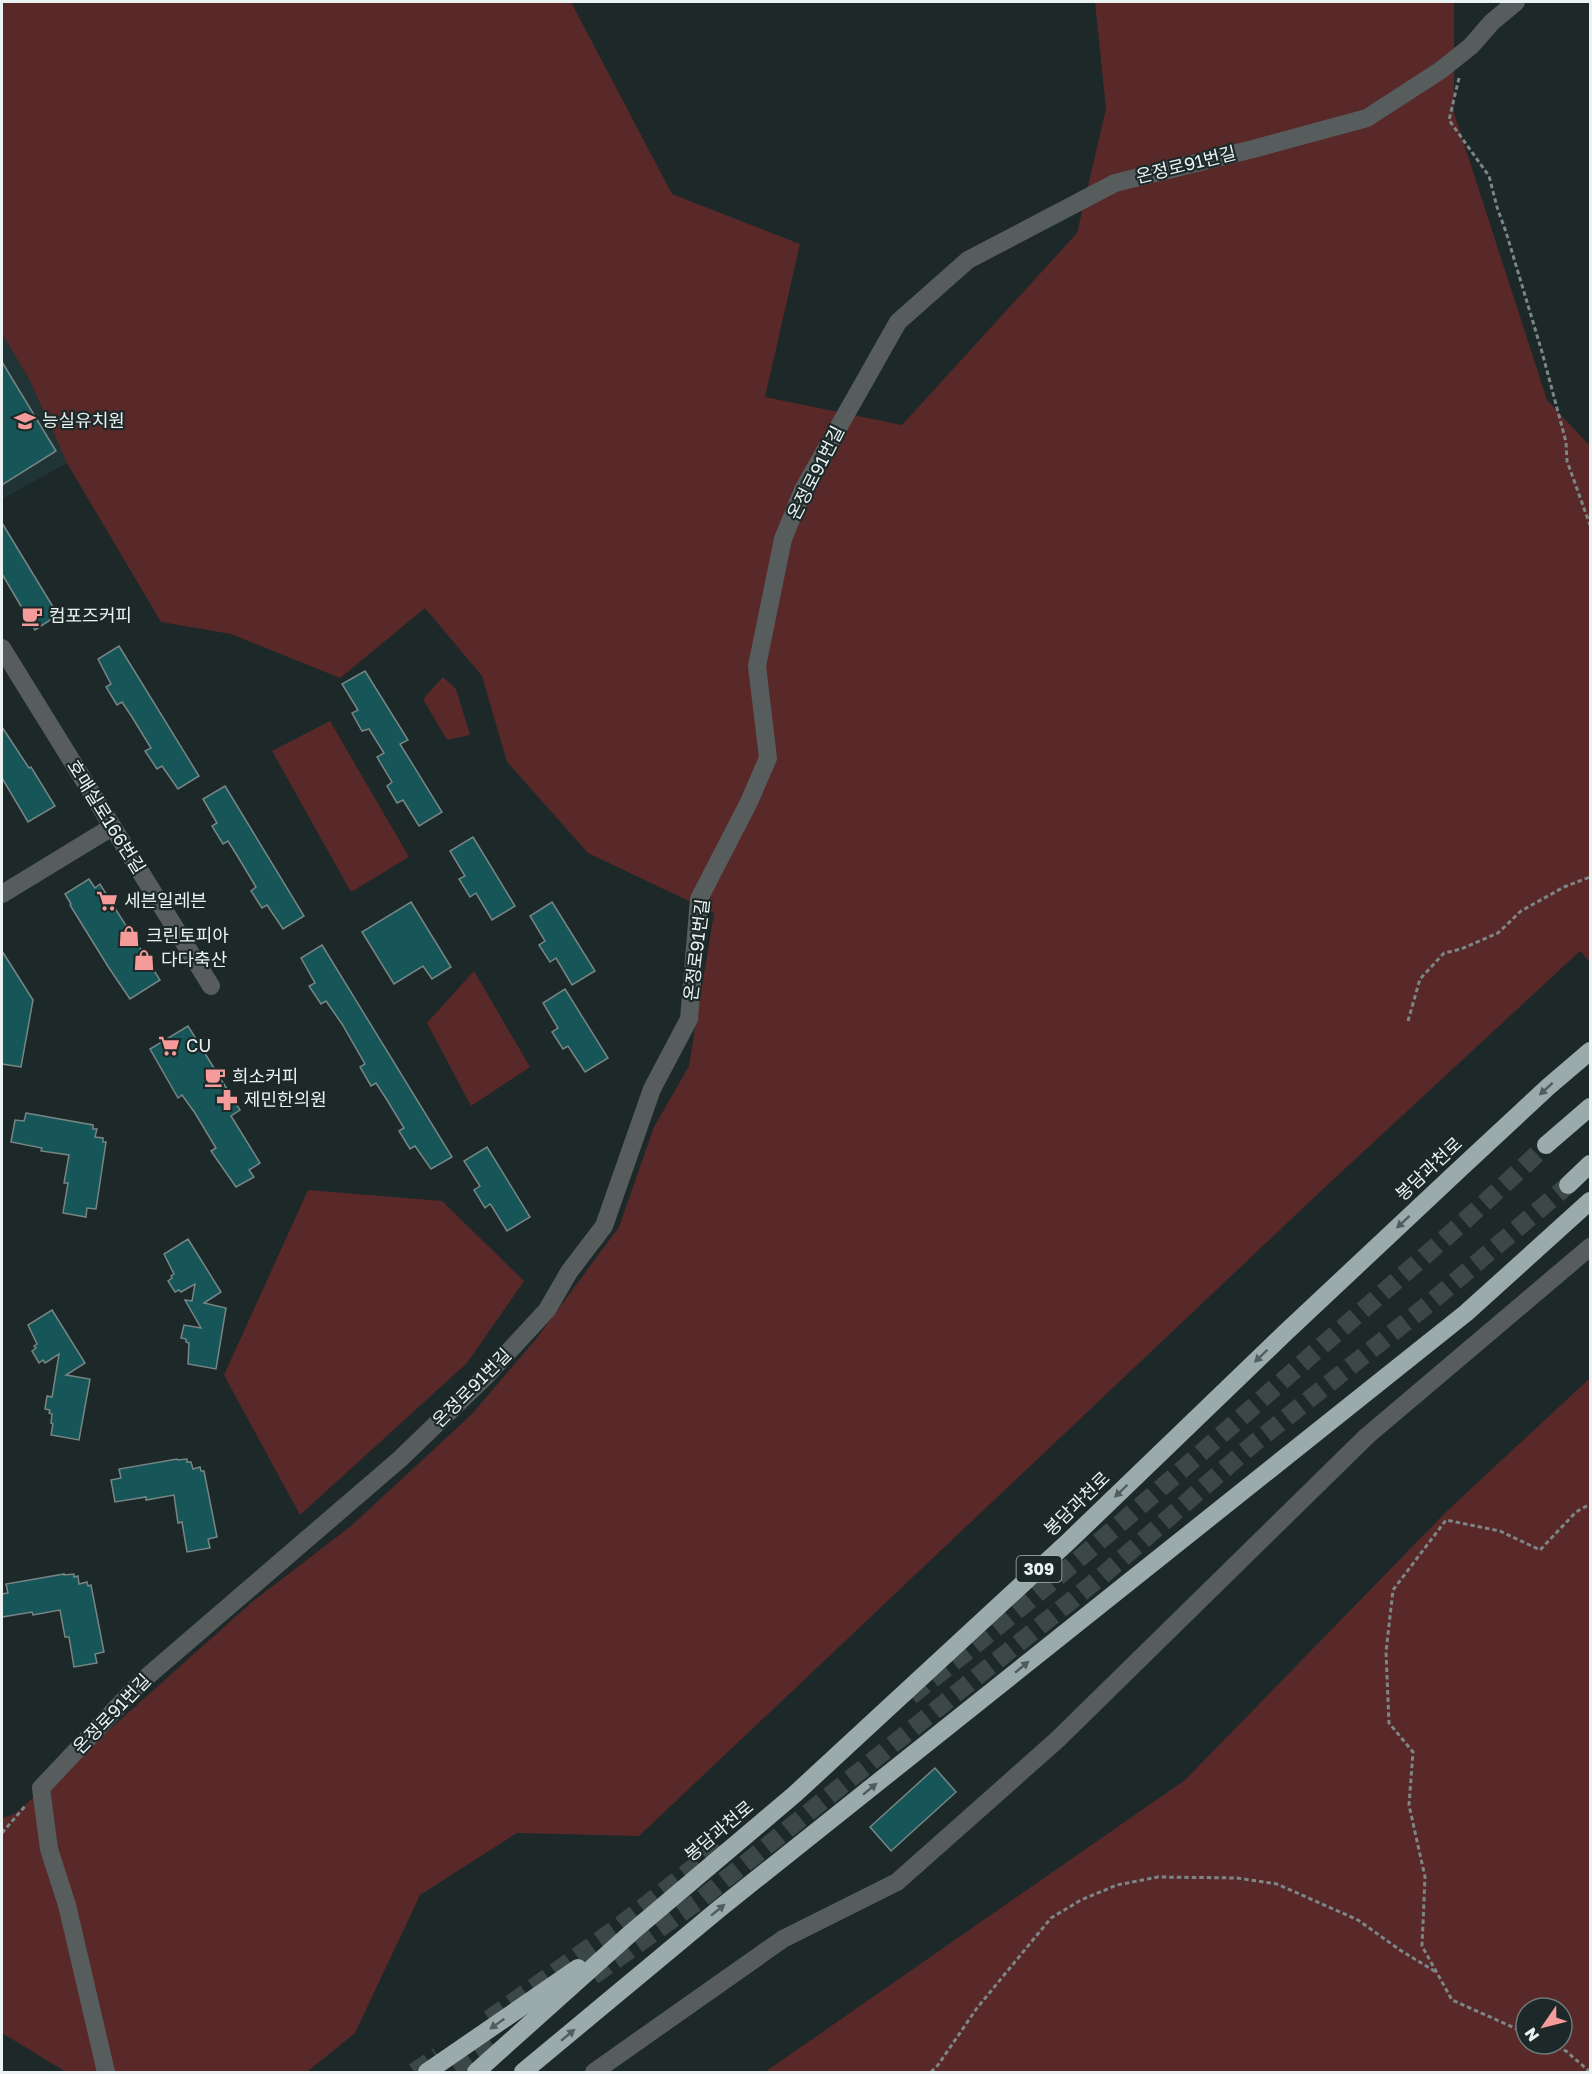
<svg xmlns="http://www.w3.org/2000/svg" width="1592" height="2074" viewBox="0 0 1592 2074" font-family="'Golos Text','Noto Sans KR',sans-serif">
	<rect width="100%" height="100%" fill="#1d2929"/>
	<polygon fill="#203435" points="2,334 29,379 67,463 2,499"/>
	<g fill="#592828" fill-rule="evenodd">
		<polygon points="2,2 571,2 672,194 800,244 765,397 902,425 1077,233 1106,109 1095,2 1454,2 1454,113 1547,400 1590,446 1590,962 1580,951 1322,1190 639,1836 517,1833 420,1895 355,2033 307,2072 66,2072 2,2033 2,1818 15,1814 252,1602 351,1526 471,1415 536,1339 619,1227 654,1127 689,1066 714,913 588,853 507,762 482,676 425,608 340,678 231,634 161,622 67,463 29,379 2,334"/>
		<polygon points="443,677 456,689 470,735 447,740 423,699"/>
		<polygon points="330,721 409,857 351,892 272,751"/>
		<polygon points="474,971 530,1067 471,1106 427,1023"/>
		<polygon points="308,1190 442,1201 524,1281 467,1363 300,1515 224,1375"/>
		<path d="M1590,1378V2072H765L1185,1780L1446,1512ZM1526,2008H1562V2044H1526Z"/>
	</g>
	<g fill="#175658" stroke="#778585" stroke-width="1.5">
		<polygon points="2,362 56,451 2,485"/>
		<polygon points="2,523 58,615 35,630 2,574"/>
		<polygon points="119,646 199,776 178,789 162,766 157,769 145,751 151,748 132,717 122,702 117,705 106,687 111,684 98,659"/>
		<polygon points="365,671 408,740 400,744 442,812 419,826 403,800 397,803 387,786 392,782 377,757 384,753 369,729 362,731 352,713 358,710 342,684"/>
		<polygon points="2,727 29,768 31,767 55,806 28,822 2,778"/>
		<polygon points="225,786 304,916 283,929 267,905 262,908 251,891 256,887 238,857 228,841 223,844 212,826 217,823 203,799"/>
		<polygon points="473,837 515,906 492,920 476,893 470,897 459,879 465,876 450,851"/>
		<polygon points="89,879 95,888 100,884 160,980 130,999 109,968 70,905 71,904 65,894"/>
		<polygon points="411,902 451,967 432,979 423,966 394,984 362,932"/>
		<polygon points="552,902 595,971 572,985 556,958 550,962 539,945 545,941 530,916"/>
		<polygon points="322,945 452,1157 431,1169 415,1146 410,1149 399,1131 404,1128 387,1100 376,1083 371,1086 360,1067 365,1064 342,1024 326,1001 321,1004 309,986 315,983 301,958"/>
		<polygon points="2,951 33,1000 21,1067 2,1064"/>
		<polygon points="565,989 608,1058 585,1072 568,1046 563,1049 552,1032 558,1028 543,1003"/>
		<polygon points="188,1026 240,1110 231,1116 260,1163 249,1170 254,1177 236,1187 211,1151 216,1148 195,1113 182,1095 178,1098 150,1049"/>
		<polygon points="26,1113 93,1125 93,1129 97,1129 95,1137 103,1138 103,1142 106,1142 96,1209 87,1208 86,1217 63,1213 68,1183 64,1183 69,1155 41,1151 42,1148 11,1142 15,1120 24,1121"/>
		<polygon points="487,1147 530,1217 507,1231 491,1205 490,1204 485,1208 474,1190 480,1186 464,1161"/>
		<polygon points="188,1239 221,1292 204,1303 226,1308 216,1369 188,1364 189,1343 186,1342 186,1339 181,1338 184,1325 201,1328 185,1300 192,1301 195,1284 181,1292 179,1290 175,1292 168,1281 172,1278 171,1276 174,1274 164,1254"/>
		<polygon points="52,1310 85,1363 66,1375 90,1379 79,1440 51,1435 53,1424 51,1423 52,1414 49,1413 50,1410 45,1409 47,1396 52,1397 59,1354 45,1363 43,1360 39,1363 32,1351 36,1348 34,1346 37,1344 28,1325"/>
		<polygon points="177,1459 178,1460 187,1459 187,1462 191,1462 193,1469 200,1467 201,1471 204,1471 217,1537 208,1539 210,1548 187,1552 182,1522 178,1523 174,1495 146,1500 146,1497 115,1502 111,1480 121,1478 119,1469"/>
		<polygon points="64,1574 64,1575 74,1574 74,1577 78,1576 79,1584 87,1582 88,1586 91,1585 104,1652 95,1654 97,1663 74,1667 69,1637 65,1637 60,1610 33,1615 32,1612 2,1617 2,1594 8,1593 6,1584"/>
		<polygon points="935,1768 956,1792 891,1851 870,1827"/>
	</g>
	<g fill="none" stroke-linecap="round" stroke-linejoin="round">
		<g stroke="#3c4747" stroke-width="18" stroke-dasharray="18 9" stroke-linecap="butt">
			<path d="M911,1696C1051,1587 1183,1469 1316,1351C1393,1283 1472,1217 1546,1145"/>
			<polyline points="593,1976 701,1899 1102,1576 1252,1445 1431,1302 1568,1185"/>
			<polyline points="489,2019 618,1927 727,1841"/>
			<polyline points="414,2072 438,2056"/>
			<polyline points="457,2072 500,2042"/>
		</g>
		<g stroke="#7c8686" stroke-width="3" stroke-dasharray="4.5 3" stroke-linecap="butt">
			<polyline points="1459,78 1449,120 1489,176 1497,207 1506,232 1542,352 1566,442 1567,461 1590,525"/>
			<polyline points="1408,1021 1420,979 1444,953 1461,949 1498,933 1521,911 1564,887 1590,877"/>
			<polyline points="2,1833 26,1805"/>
			<polyline points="1526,2033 1452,2000 1422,1946 1425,1877 1409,1805 1413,1752 1389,1723 1386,1652 1393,1590 1446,1520 1500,1531 1540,1550 1576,1512 1590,1504"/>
			<polyline points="1550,2044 1566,2051 1590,2072"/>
			<polyline points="931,2072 938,2065 977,2008 1051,1918 1081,1900 1117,1885 1158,1877 1237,1878 1277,1884 1358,1920 1400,1950 1436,1972"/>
		</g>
		<g stroke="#575d5d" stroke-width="18">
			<polyline points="2,648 211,986"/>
			<polyline points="2,894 112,827"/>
			<polyline points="106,2072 67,1905 49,1849 41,1788 142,1681 400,1459 486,1376 547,1310 569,1272 604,1226 652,1089 689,1019 699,899 749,802 768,758 757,666 783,539 803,490 898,322 968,260 1115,183 1253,149 1367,118 1441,70 1471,46 1492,22 1516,2"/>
			<polyline points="594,2072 783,1939 897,1882 1057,1740 1367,1436 1590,1247"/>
		</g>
		<g stroke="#9baaaa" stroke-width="18">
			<polyline points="1546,1145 1590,1107"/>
			<polyline points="1568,1185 1590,1164"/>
			<polyline points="427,2072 578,1968"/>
			<polyline points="476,2072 632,1932 795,1794 1069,1541 1285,1333 1463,1166 1548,1087 1590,1051"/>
			<polyline points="523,2072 719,1909 1466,1313 1590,1201"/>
		</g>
	</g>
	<defs><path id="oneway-solid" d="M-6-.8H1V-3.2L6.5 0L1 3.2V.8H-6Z" transform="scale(1.5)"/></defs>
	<g fill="#4f5d5d">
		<use href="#oneway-solid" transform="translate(1546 1089) rotate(138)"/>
		<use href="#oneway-solid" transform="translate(1403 1222) rotate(137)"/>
		<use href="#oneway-solid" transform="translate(1261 1356) rotate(136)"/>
		<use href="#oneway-solid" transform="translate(1121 1491) rotate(136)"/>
		<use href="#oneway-solid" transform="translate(1022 1667) rotate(-39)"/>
		<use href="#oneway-solid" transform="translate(870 1789) rotate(-39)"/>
		<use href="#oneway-solid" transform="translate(718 1910) rotate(-39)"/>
		<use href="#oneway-solid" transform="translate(497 2024) rotate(145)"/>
		<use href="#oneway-solid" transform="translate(568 2035) rotate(-40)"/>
	</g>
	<defs>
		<symbol id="school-bare" viewBox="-9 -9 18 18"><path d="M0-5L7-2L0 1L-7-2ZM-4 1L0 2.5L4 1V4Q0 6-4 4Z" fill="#f59b99" stroke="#1d2929" stroke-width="2.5" paint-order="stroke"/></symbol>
		<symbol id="cafe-bare" viewBox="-9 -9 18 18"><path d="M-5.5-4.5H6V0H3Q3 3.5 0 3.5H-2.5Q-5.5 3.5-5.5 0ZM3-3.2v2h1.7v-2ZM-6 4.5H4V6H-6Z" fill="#f59b99" stroke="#1d2929" stroke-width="2.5" paint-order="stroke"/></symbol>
		<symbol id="supermarket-bare" viewBox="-9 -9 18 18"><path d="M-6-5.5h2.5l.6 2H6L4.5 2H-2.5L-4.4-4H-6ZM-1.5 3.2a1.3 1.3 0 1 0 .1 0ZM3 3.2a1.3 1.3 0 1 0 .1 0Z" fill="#f59b99" stroke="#1d2929" stroke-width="2.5" paint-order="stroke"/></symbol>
		<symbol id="shop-bare" viewBox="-9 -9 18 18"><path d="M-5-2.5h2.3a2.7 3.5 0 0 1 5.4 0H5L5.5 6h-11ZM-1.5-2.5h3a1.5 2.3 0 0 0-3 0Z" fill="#f59b99" stroke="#1d2929" stroke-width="2.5" paint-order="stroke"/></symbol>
		<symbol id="pharmacy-bare" viewBox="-9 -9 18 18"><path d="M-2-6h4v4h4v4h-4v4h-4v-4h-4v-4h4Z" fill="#f59b99" stroke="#1d2929" stroke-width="2.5" paint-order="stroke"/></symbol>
	</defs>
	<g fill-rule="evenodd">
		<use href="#school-bare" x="10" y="406" width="30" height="30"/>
		<use href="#cafe-bare" x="17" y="601" width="30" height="30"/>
		<use href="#supermarket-bare" x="92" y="886" width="30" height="30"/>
		<use href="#shop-bare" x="114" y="921" width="30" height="30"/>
		<use href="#shop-bare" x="129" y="945" width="30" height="30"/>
		<use href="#supermarket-bare" x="154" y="1031" width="30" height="30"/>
		<use href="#cafe-bare" x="200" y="1062" width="30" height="30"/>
		<use href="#pharmacy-bare" x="212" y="1085" width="30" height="30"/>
	</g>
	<g text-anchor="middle" stroke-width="4.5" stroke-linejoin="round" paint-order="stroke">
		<rect fill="#1d2929" stroke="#acb6b6" stroke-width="1.5" x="1016.5" y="1556" width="45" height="26" rx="4.5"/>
		<g font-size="16" font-weight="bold" fill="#eaf2f2">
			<text x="1039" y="1575">309</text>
		</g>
		<g font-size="18" fill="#eaf2f2" stroke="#1d2929">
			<text transform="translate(1186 165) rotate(-14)" y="6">온정로91번길</text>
			<text transform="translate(816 473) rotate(-63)" y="6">온정로91번길</text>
			<text transform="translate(106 817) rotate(58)" y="6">호매실로166번길</text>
			<text transform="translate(697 950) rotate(-83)" y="6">온정로91번길</text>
			<text transform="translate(1429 1169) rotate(-43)" y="6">봉담과천로</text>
			<text transform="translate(472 1388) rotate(-45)" y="6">온정로91번길</text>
			<text transform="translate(1077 1504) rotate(-44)" y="6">봉담과천로</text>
			<text transform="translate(112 1714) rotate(-46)" y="6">온정로91번길</text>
			<text transform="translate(719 1831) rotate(-40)" y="6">봉담과천로</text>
		</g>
		<g font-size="18" fill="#eaf2f2" stroke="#1d2929" text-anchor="start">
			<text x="42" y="427">능실유치원</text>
			<text x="49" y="622">컴포즈커피</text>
			<text x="124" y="907">세븐일레븐</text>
			<text x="146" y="942">크린토피아</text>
			<text x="161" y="966">다다축산</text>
			<text x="186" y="1052">CU</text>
			<text x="232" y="1083">희소커피</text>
			<text x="244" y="1106">제민한의원</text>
		</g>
	</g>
	<rect width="1592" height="2074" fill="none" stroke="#eaf2f2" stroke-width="6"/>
	<g transform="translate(1544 2026) rotate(235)"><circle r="28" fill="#1d2929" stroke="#6f7979" stroke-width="1.5"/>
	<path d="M0-4.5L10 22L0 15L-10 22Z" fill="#f59b99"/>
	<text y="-9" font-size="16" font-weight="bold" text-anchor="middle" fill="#eaf2f2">N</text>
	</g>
</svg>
